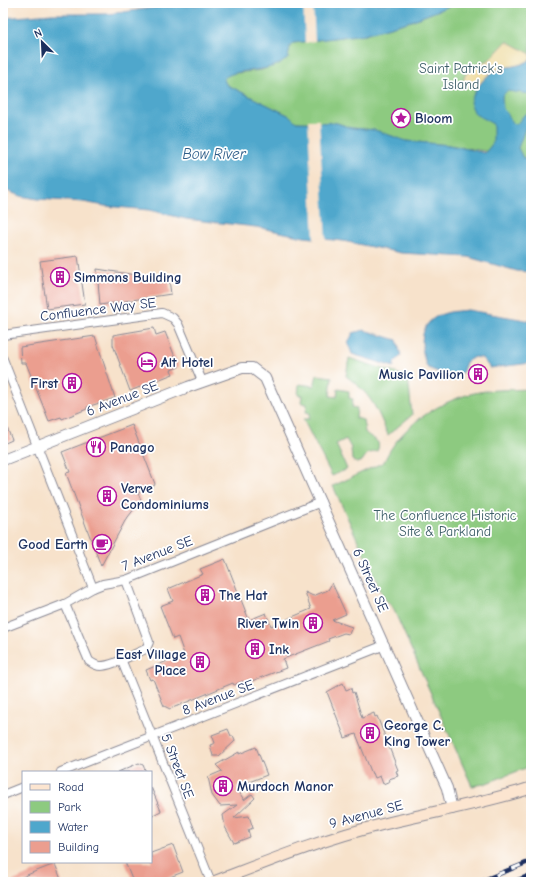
<svg xmlns="http://www.w3.org/2000/svg" width="534" height="885" viewBox="0 0 534 885" font-family="'Comic Neue',sans-serif">
	<rect width="100%" height="100%" fill="#fff"/>
	<filter id="ink" filterUnits="userSpaceOnUse"><feTurbulence type="fractalNoise" baseFrequency=".025" numOctaves="2"/><feDisplacementMap in="SourceGraphic" scale="8" xChannelSelector="R" yChannelSelector="G"/><feConvolveMatrix kernelMatrix="1 2 1 2 8 2 1 2 1" color-interpolation-filters="sRGB"/></filter>
	<filter id="wash" filterUnits="userSpaceOnUse"><feTurbulence type="fractalNoise" baseFrequency=".012" numOctaves="4" result="noise"/><feDisplacementMap in="SourceGraphic" scale="16" xChannelSelector="R" yChannelSelector="G"/><feGaussianBlur stdDeviation="0.9" result="paint"/><feColorMatrix in="noise" values="0 0 0 0 0 0 0 0 0 0 0 0 0 0 0 0 0 1.4 0 .05"/><feComposite in="paint" operator="in"/></filter>
	<g filter="url(#wash)">
		<rect width="100%" height="100%" fill="#f7e2cb"/>
		<g fill="#8dca80" stroke="#547c6f">
			<polygon points="457,3 531,3 531,159 449,145 406,141 375,130 351,128 337,123 296,122 290,116 227,85 223,79 228,74 262,70 288,58 290,46 293,43 365,34 411,21"/>
			<path d="M349,358L408,377L412,415L388,435C376,407 371,394 346,376Z"/>
			<path d="M317,375L332,377L330,396L337,397L338,389L349,391V398L353,399L352,407L357,408L356,418L363,420L365,432C370,439 383,439 377,451L367,454L362,461L357,463L352,460L351,448L346,439L336,444L347,469L332,476L303,419H309L310,413L306,412L307,404L301,403L302,395H298L299,384L314,386Z"/>
			<path d="M531,389V766L484,784L472,786L393,608L384,598L333,486L384,462C399,426 442,399 479,392C496,389 514,390 531,389Z"/>
		</g>
		<polygon fill="#eeda9e" stroke="#84847e" points="507,41 531,54 531,59 526,63 495,71 476,88 462,86 465,75 477,64 489,60"/>
		<g fill="#4fa7cc" stroke="#356b95">
			<path d="M234,3H457L411,21L365,34L293,43L290,46L288,58C270,75 237,66 223,79L227,85L290,116L296,122L337,123L351,128L375,130L406,141L449,145L485,153L493,143V124L475,114L470,102C475,90 483,77 495,71C507,65 520,68 531,59V94L507,91L502,96L503,109L507,113L512,123L517,124L524,115L531,112V123L526,126L518,148L523,158L531,159V272L517,271L468,257L401,253L343,241L304,237L256,227L186,219L149,210L105,206L83,202L38,199L20,196L3,189V18L52,14H108L160,7Z"/>
			<path d="M468,310L531,321V363L490,368L482,358L474,357L466,362L462,373C448,375 440,374 427,367C419,345 418,320 446,313C452,311 461,311 468,310Z"/>
			<polygon points="364,330 397,340 401,356 394,363 394,367 352,354 348,343 353,333"/>
		</g>
		<g fill="#f7e2cb">
			<polygon points="303,3 313,3 315,41 305,43"/>
			<polygon points="308,120 319,120 326,241 314,240"/>
		</g>
		<g id="blocks">
			<g fill="#eb9e8f">
				<polygon points="78,256 85,304 47,309 40,261"/>
				<polygon points="97,269 169,280 171,294 100,305"/>
				<polygon points="154,328 156,335 165,332 179,367 171,370 173,374 130,391 113,345 113,335"/>
				<polygon points="95,336 115,398 87,407 87,409 62,419 61,417 49,421 26,363 21,363 20,347"/>
				<circle cx="478" cy="374" r="7"/>
				<polygon points="3,418 12,440 3,444"/>
				<polygon points="132,425 155,484 154,486 138,493 141,500 125,521 101,566 66,473 70,472 62,452"/>
				<polygon points="225,559 249,620 266,613 271,626 311,609 305,592 313,596 328,590 332,583 346,614 332,620 352,627 349,634 344,633 328,639 329,641 283,659 286,668 244,684 243,681 234,685 233,683 170,709 164,706 153,679 150,680 146,670 184,654 178,637 173,639 160,606 173,601 168,589 203,574 200,569"/>
				<polygon points="343,683 346,690 351,688 352,693 354,692 362,718 374,713 375,717 377,716 398,770 396,771 398,776 389,779 390,781 383,784 380,776 375,778 373,773 372,774 356,734 345,738 327,692"/>
				<polygon points="228,729 231,736 233,736 235,741 219,756 213,756 210,745 215,743 212,735"/>
				<polygon points="256,747 267,775 236,787 244,800 252,794 255,798 234,818 249,816 253,828 248,830 250,837 234,843 225,827 223,815 237,805 220,806 212,795 208,777 222,771 216,765 239,752 239,754"/>
				<polygon points="139,763 143,765 146,772 118,772"/>
				<polygon points="151,787 161,811 151,816"/>
				<polygon points="173,845 183,872 157,882 133,882 125,862 151,862 151,853"/>
				<polygon points="55,864 62,882 11,882 34,872"/>
			</g>
		</g>
	</g>
	<g filter="url(#ink)">
		<use href="#blocks" fill-opacity="0" stroke="#898894" stroke-width="1"/>
		<g fill="none" stroke-linecap="round" stroke-linejoin="round">
			<defs>
				<g id="minor">
					<polyline points="3,335 162,313 173,318 178,324 202,381"/>
					<polyline points="3,359 93,588"/>
					<path d="M65,604L89,661C93,664 96,666 101,666C113,666 134,654 146,649L149,642L126,580"/>
					<polyline points="3,628 65,604 93,588 103,584 126,580 321,502"/>
					<polyline points="121,659 211,882"/>
					<polyline points="61,772 385,645"/>
					<polyline points="3,795 23,787"/>
				</g>
				<polyline id="tertiary" points="3,460 188,387 242,368 252,368 265,378 447,788 452,809"/>
				<path id="secondary" d="M214,882C269,861 323,839 380,825C431,812 481,804 531,788"/>
			</defs>
			<use href="#minor" stroke="#898894" stroke-width="10"/>
			<use href="#tertiary" stroke="#898894" stroke-width="12"/>
			<use href="#secondary" stroke="#898894" stroke-width="13"/>
			<use href="#minor" stroke="#fff" stroke-width="8"/>
			<use href="#tertiary" stroke="#fff" stroke-width="10"/>
			<use href="#secondary" stroke="#fce5d0" stroke-width="11"/>
			<defs>
				<g id="rail">
					<polyline points="479,882 531,861"/>
					<polyline points="512,882 531,875"/>
				</g>
			</defs>
			<use href="#rail" stroke="#1b2f5e" stroke-width="4.5"/>
			<use href="#rail" stroke="#fff" stroke-width="3" stroke-dasharray="9" stroke-linecap="butt"/>
		</g>
	</g>
	<defs>
		<symbol id="sight-ring" viewBox="-11 -11 22 22"><circle r="9.5" fill="#fff" stroke="#b5179e" stroke-width="1.5"/><path d="M0-6L1.8-2.2L6-1.7L2.9 1.2L3.7 5.4L0 3.3L-3.7 5.4L-2.9 1.2L-6-1.7L-1.8-2.2Z" fill="#b5179e"/></symbol>
		<symbol id="building-ring" viewBox="-11 -11 22 22"><circle r="9.5" fill="#fff" stroke="#b5179e" stroke-width="1.5"/><path d="M-4-6H4V6H1V3H-1V6H-4ZM-2.5-4.3h1.7v1.8h-1.7ZM.8-4.3h1.7v1.8H.8ZM-2.5-1h1.7V.8h-1.7ZM.8-1h1.7V.8H.8Z" fill="#b5179e"/></symbol>
		<symbol id="hotel-ring" viewBox="-11 -11 22 22"><circle r="9.5" fill="#fff" stroke="#b5179e" stroke-width="1.5"/><path d="M-6-4.5h1.5V1H6V5H4.5V3h-9V5H-6ZM-4 0a1.8 1.8 0 1 1 3.6 0ZM.5 0V-2.5h3Q6-2.5 6 0Z" fill="#b5179e"/></symbol>
		<symbol id="restaurant-ring" viewBox="-11 -11 22 22"><circle r="9.5" fill="#fff" stroke="#b5179e" stroke-width="1.5"/><path d="M-5-6h1v4h1v-4h1v4h1v-4h1v5L-1.5 .5V6h-2V.5L-5-1ZM5-6V6H3V1.5H1.5Q1.5-4 5-6Z" fill="#b5179e"/></symbol>
		<symbol id="cafe-ring" viewBox="-11 -11 22 22"><circle r="9.5" fill="#fff" stroke="#b5179e" stroke-width="1.5"/><path d="M-5.5-4.5H6V0H3Q3 3.5 0 3.5H-2.5Q-5.5 3.5-5.5 0ZM3-3.2v2h1.7v-2ZM-6 4.5H4V6H-6Z" fill="#b5179e"/></symbol>
	</defs>
	<g fill-rule="evenodd">
		<use href="#sight-ring" x="390" y="107" width="22" height="22"/>
		<use href="#building-ring" x="49" y="266" width="22" height="22"/>
		<use href="#hotel-ring" x="136" y="351" width="22" height="22"/>
		<use href="#building-ring" x="467" y="363" width="22" height="22"/>
		<use href="#building-ring" x="61" y="372" width="22" height="22"/>
		<use href="#restaurant-ring" x="85" y="436" width="22" height="22"/>
		<use href="#building-ring" x="96" y="485" width="22" height="22"/>
		<use href="#cafe-ring" x="91" y="533" width="22" height="22"/>
		<use href="#building-ring" x="194" y="584" width="22" height="22"/>
		<use href="#building-ring" x="302" y="612" width="22" height="22"/>
		<use href="#building-ring" x="244" y="638" width="22" height="22"/>
		<use href="#building-ring" x="189" y="651" width="22" height="22"/>
		<use href="#building-ring" x="359" y="722" width="22" height="22"/>
		<use href="#building-ring" x="212" y="775" width="22" height="22"/>
	</g>
	<g text-anchor="middle" stroke-width="3.5" stroke-linejoin="round" paint-order="stroke">
		<g font-size="14" fill="#3d5e68" stroke="#fff">
			<text x="461" y="73">Saint Patrick's<tspan x="461" dy="16">Island</tspan></text>
			<text x="445" y="520">The Confluence Historic<tspan x="445" dy="16">Site &amp; Parkland</tspan></text>
		</g>
		<g font-size="14" font-weight="bold" fill="#1b2f5e" stroke="#fff" text-anchor="start">
			<text x="415" y="123">Bloom</text>
			<text x="74" y="282">Simmons Building</text>
			<text x="161" y="367">Alt Hotel</text>
			<text x="464" y="379" text-anchor="end">Music Pavilion</text>
			<text x="58" y="388" text-anchor="end">First</text>
			<text x="110" y="452">Panago</text>
			<text x="121" y="493">Verve<tspan x="121" dy="16">Condominiums</tspan></text>
			<text x="88" y="549" text-anchor="end">Good Earth</text>
			<text x="219" y="600">The Hat</text>
			<text x="299" y="628" text-anchor="end">River Twin</text>
			<text x="269" y="654">Ink</text>
			<text x="186" y="659" text-anchor="end">East Village<tspan x="186" dy="16">Place</tspan></text>
			<text x="384" y="730">George C.<tspan x="384" dy="16">King Tower</tspan></text>
			<text x="237" y="791">Murdoch Manor</text>
		</g>
		<g font-size="14" fill="#1b2f5e" stroke="#fff">
			<text transform="translate(98 309) rotate(-7)" y="5">Confluence Way SE</text>
			<text transform="translate(122 398) rotate(-21)" y="5">6 Avenue SE</text>
			<text transform="translate(157 553) rotate(-21)" y="5">7 Avenue SE</text>
			<text transform="translate(371 580) rotate(66)" y="5">6 Street SE</text>
			<text transform="translate(218 697) rotate(-21)" y="5">8 Avenue SE</text>
			<text transform="translate(178 766) rotate(69)" y="5">5 Street SE</text>
			<text transform="translate(366 814) rotate(-15)" y="5">9 Avenue SE</text>
		</g>
		<g font-size="15" font-style="italic" fill="#305f8a" stroke="#fff">
			<text x="214" y="159">Bow River</text>
		</g>
	</g>
	<rect width="534" height="885" fill="none" stroke="#fff" stroke-width="16"/>
	<rect x="22" y="771" width="130" height="92" fill="#ffffff" stroke="#a4acbf"/>
	<rect x="30" y="784" width="20" height="6" fill="#fce5d0" stroke="#a4acbf"/>
	<text x="58" y="791" font-size="12" fill="#1b2f5e">Road</text>
	<rect x="30" y="801" width="20" height="12" fill="#8dca80" stroke="#a4acbf"/>
	<text x="58" y="811" font-size="12" fill="#1b2f5e">Park</text>
	<rect x="30" y="821" width="20" height="12" fill="#4fa7cc" stroke="#a4acbf"/>
	<text x="58" y="831" font-size="12" fill="#1b2f5e">Water</text>
	<rect x="30" y="841" width="20" height="12" fill="#eb9e8f" stroke="#a4acbf"/>
	<text x="58" y="851" font-size="12" fill="#1b2f5e">Building</text>
	<g transform="translate(42 42) rotate(336)" stroke="#ffffff" stroke-width="3" paint-order="stroke">
	<path d="M0-3L7 15L0 10L-7 15Z" fill="#1b2f5e"/>
	<text y="-6" font-size="11" font-weight="bold" text-anchor="middle" fill="#1b2f5e">N</text>
	</g>
</svg>
